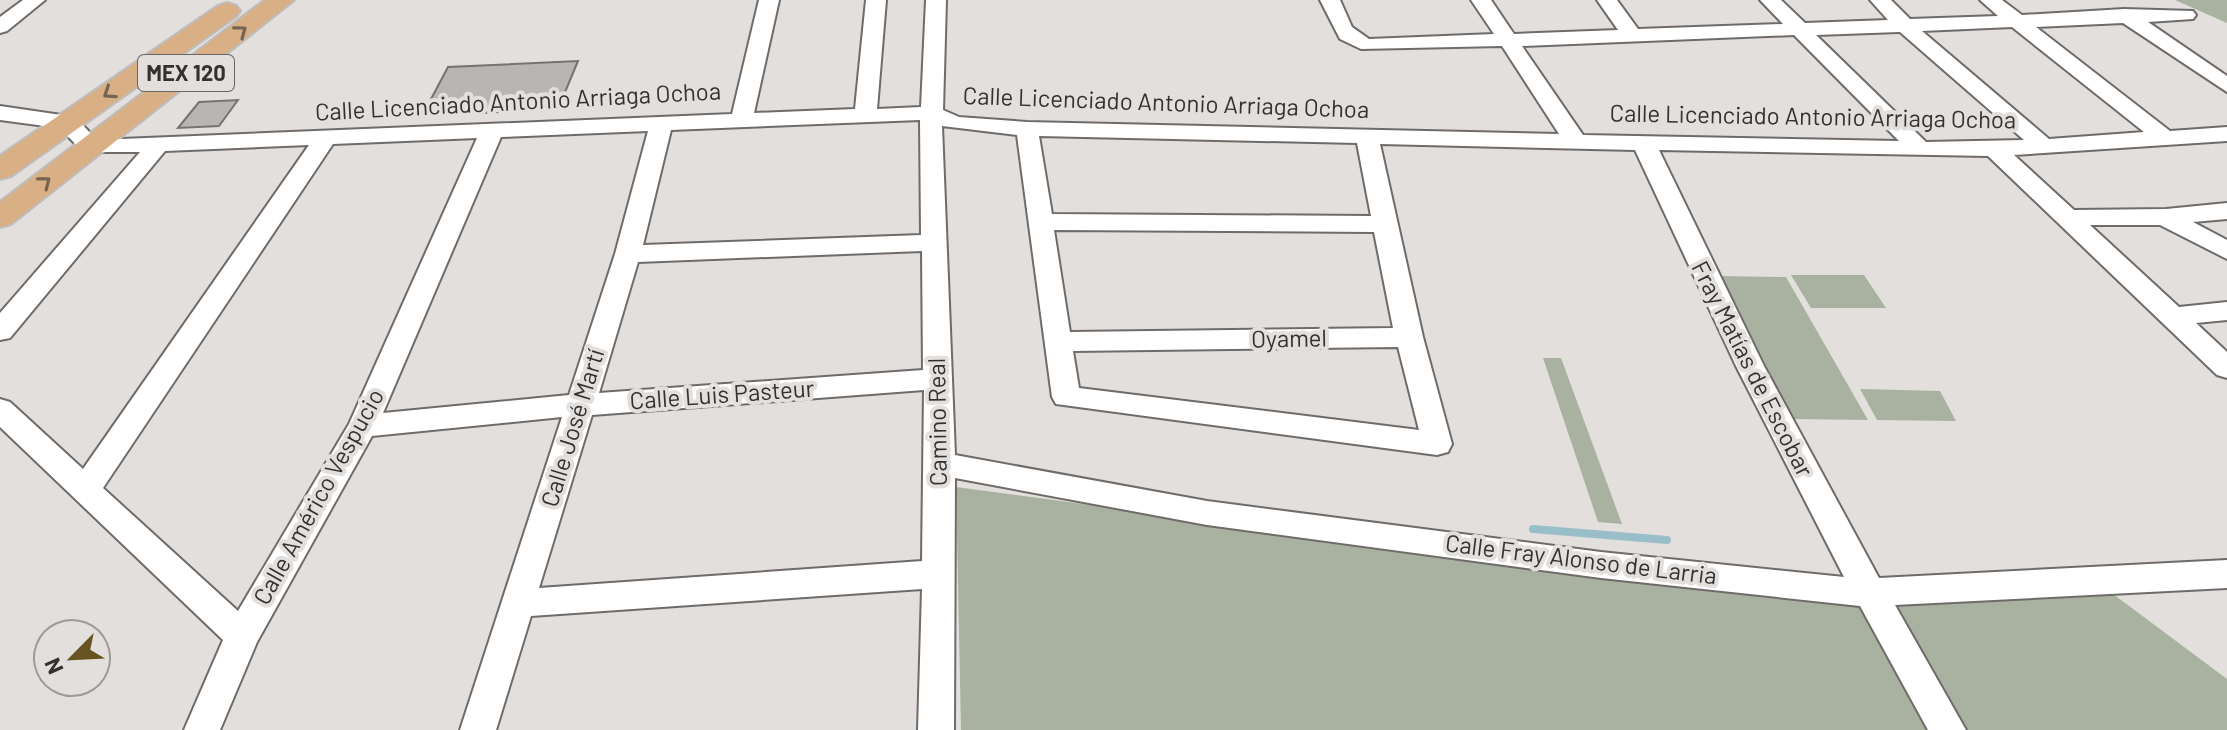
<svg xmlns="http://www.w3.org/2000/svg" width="2227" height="730" viewBox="0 0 2227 730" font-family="Barlow,sans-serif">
	<rect width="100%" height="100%" fill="#e3dfdc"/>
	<g fill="#a9b2a1">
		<polygon points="2175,0 2227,0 2227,23"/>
		<polygon points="1791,275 1864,275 1886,308 1811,308"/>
		<polygon points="1719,276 1786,277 1868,420 1792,419"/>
		<polygon points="1543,358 1561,358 1622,524 1598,522"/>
		<polygon points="1860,389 1940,391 1956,421 1877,420"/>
		<polygon points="956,487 1848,606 2113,594 2227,679 2227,730 961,730"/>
	</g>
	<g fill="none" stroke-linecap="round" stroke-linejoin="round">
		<polyline stroke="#99bdc9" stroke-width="8" points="1533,529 1667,540"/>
	</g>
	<g fill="#bab5b5" stroke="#777272" stroke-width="2">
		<polygon points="578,61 558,109 422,116 448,67"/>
		<polygon points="238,100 219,126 178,128 199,102"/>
	</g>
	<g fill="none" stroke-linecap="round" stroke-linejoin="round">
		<defs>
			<g id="minor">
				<polygon points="23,0 45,0 7,31 0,33 0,17"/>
				<path d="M759,0H779L754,113L855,109L866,0H886L877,109L921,107L926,0H946L943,110L959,117L1027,122L1559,134L1502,46L1361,49L1340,39L1320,0H1340L1352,27L1369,39L1494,34L1471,0H1491L1514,34L1618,30L1597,0H1617L1638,29L1783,24L1760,0H1781L1805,23L1888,20L1870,0H1891L1910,19L1998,16L1980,0H2002L2022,15L2124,9L2193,11L2196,15L2193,19L2148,22L2227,76V92L2123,23L2036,27L2170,131L2227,127V141L2014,155L2074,210L2166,209L2227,203V219L2193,222L2227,240V259L2160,225H2090L2179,307L2227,302V320L2196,323L2227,352V378L2217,375L1988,156L1659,150L1764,366L1879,578L2227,560V588L1895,605L1966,730H1928L1860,606L1601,578L1207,525L955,478L954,730H918L922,589L531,616L496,730H460L562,417L372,436L257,642L220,730H184L223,640L0,427V399L10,402L83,469L309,145L165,151L10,338L0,340V313L140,152H83L60,128L0,120V106L75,117L97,140L732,114ZM2012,27L2144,132L2049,139L1922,31ZM1899,32H1900L2024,140L1926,142L1816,35ZM1794,35L1899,141L1583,135L1522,46ZM920,120L921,235L643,245L671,130ZM942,126L1017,135L1052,397L1056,404L1437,455L1448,452L1452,444L1423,337L1380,144L1635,150L1736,366L1844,577L1601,552L1207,501L955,455ZM648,131L615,254L569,395L383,413L501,137ZM1039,136L1357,143L1371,216L1052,214ZM477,138L349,424L238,611L103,488L333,144ZM1054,230L1374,232L1393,328L1070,332ZM922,251L923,370L599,393L638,262ZM1398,347L1419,430L1079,388L1073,351ZM924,390L922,561L539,588L592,415Z"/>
			</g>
			<g id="major">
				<polygon points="265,0 294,0 11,224 0,227 0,202"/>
				<polygon points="227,3 236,6 240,11 236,16 11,176 0,179 0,156 218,6"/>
			</g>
		</defs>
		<use href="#minor" stroke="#6f6b69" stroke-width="4"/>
		<use href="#major" stroke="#bebdbd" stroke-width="4"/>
		<use href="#minor" fill="#fff" fill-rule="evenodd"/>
		<use href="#major" fill="#d9b085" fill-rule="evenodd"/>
	</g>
	<defs><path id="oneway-chevron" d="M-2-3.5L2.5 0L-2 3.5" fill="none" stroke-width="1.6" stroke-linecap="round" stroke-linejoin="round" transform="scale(2)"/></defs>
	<g stroke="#766453">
		<use href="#oneway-chevron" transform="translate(241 31) rotate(-37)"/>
		<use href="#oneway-chevron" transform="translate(109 93) rotate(146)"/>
		<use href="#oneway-chevron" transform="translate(45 182) rotate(-38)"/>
	</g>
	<g text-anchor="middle" stroke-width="8" stroke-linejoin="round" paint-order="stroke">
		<rect fill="#e3dfdc" stroke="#686664" stroke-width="2" x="138" y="55" width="96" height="36" rx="6"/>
		<g font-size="22" font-weight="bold" fill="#343231">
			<text x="186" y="81">MEX 120</text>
		</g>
		<g font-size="24" fill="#343231" stroke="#e3dfdc">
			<text transform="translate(518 102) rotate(-3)" y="8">Calle Licenciado Antonio Arriaga Ochoa</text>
			<text transform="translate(1166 103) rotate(2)" y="8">Calle Licenciado Antonio Arriaga Ochoa</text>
			<text transform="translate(1813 117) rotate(1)" y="8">Calle Licenciado Antonio Arriaga Ochoa</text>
			<text transform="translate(1289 339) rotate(-1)" y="8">Oyamel</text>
			<text transform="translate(1752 369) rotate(63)" y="8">Fray Matías de Escobar</text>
			<text transform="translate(722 395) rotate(-4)" y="8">Calle Luis Pasteur</text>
			<text transform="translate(938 422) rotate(-91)" y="8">Camino Real</text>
			<text transform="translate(573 428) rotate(-73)" y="8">Calle José Martí</text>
			<text transform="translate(319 497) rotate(-61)" y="8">Calle Américo Vespucio</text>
			<text transform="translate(1581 560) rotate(7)" y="8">Calle Fray Alonso de Larria</text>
		</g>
	</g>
	<g transform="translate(72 658) rotate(246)"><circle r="38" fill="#e3dfdc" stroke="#9d9a98" stroke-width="2"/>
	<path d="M0-6L14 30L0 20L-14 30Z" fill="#665522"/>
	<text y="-12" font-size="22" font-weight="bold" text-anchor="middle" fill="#343231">N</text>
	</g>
</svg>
